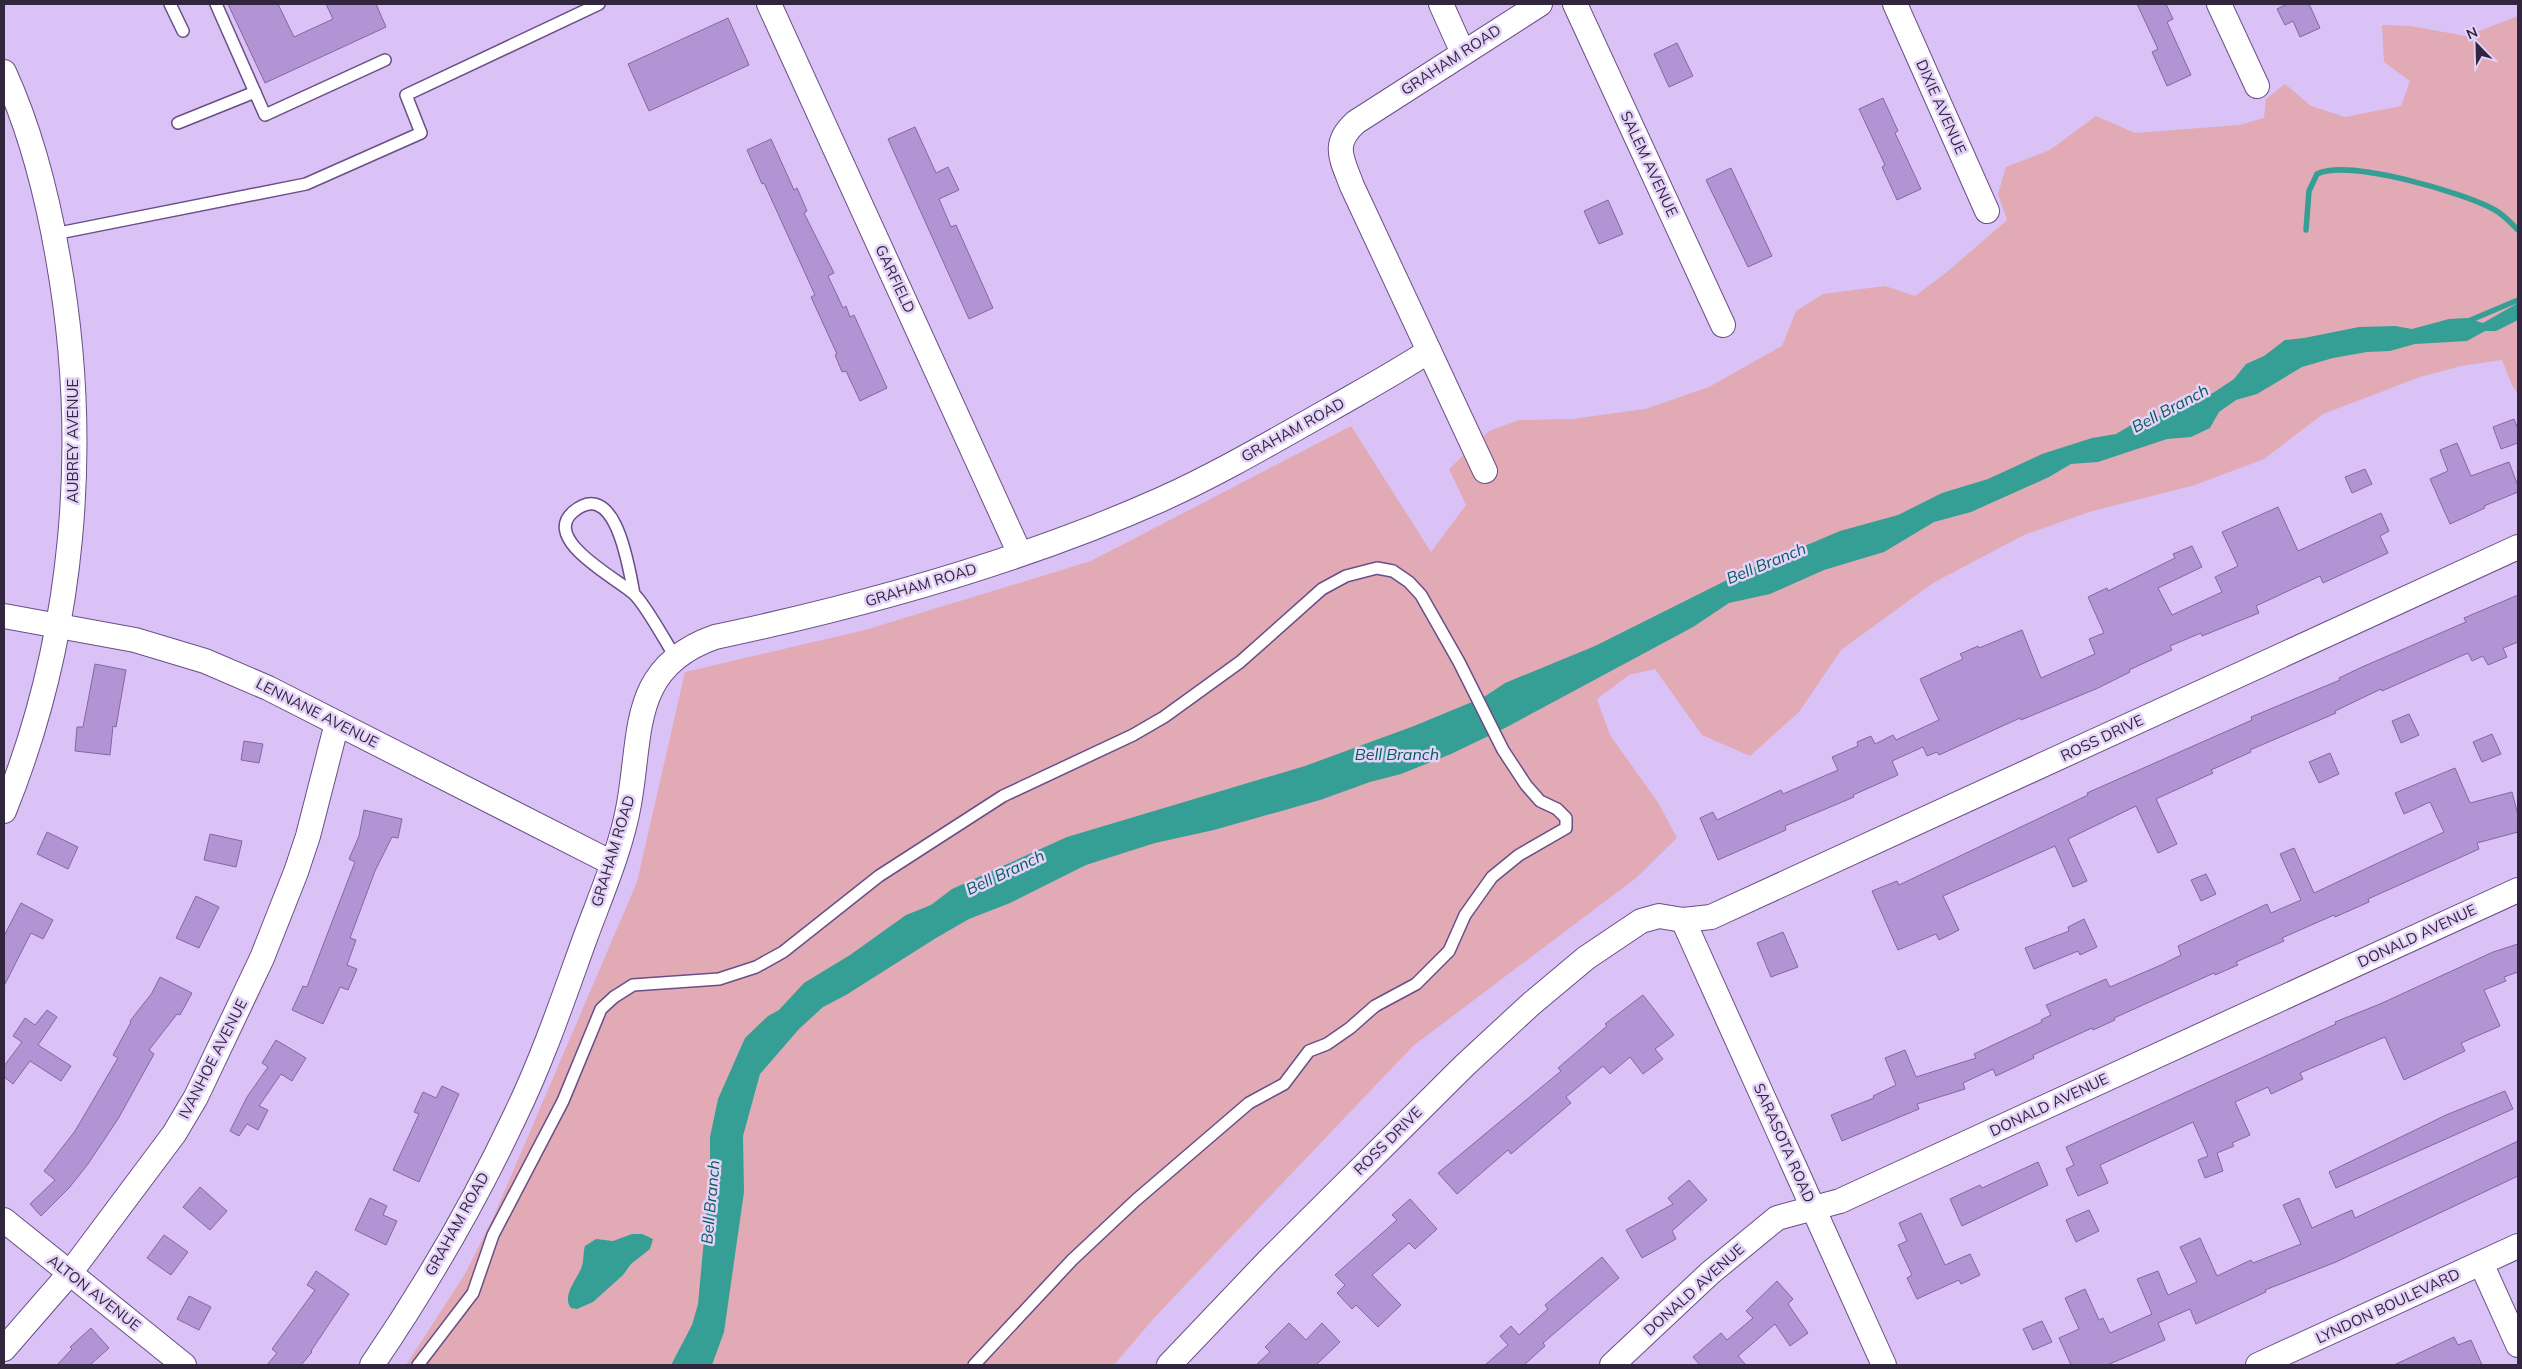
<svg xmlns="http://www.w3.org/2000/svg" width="2522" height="1369" viewBox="0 0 2522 1369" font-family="Mulish,sans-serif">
	<rect width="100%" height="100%" fill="#dac2f6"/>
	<polygon fill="#e2aab5" points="2518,16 2518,394 2512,385 2502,360 2461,366 2420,377 2323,414 2264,459 2195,485 2089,512 2024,535 1933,583 1841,650 1799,712 1750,756 1702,735 1655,669 1629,675 1597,699 1610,735 1659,804 1677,838 1636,878 1413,1046 1154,1318 1114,1365 406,1365 465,1274 493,1218 637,882 685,672 865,630 1091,561 1351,426 1431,552 1466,505 1449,469 1489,431 1519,420 1572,419 1645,409 1709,387 1782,346 1796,311 1823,294 1885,286 1915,296 1947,272 2007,220 1998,194 2006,167 2050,150 2096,116 2135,133 2239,125 2264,118 2266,99 2285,84 2311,106 2345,117 2401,106 2410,81 2384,62 2382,25 2410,26 2466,36"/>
	<g fill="#359f95">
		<polygon points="2518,303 2518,320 2496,331 2485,331 2467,341 2415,344 2390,351 2367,352 2333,358 2302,367 2257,394 2236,400 2219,412 2210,428 2191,437 2167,439 2098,462 2071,464 2049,477 1971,512 1934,522 1884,552 1824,570 1770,594 1729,603 1693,627 1505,728 1451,754 1401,774 1370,782 1320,800 1214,830 1155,843 1086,865 1010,903 969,919 936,938 846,995 823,1007 799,1029 760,1074 743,1136 744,1192 724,1332 712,1365 671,1365 692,1325 698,1304 710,1174 710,1137 718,1099 745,1038 768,1016 779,1010 804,983 850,955 906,915 931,905 952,889 1067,837 1305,766 1414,726 1484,697 1505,683 1595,646 1741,573 1840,531 1898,515 1942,493 1988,479 2042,454 2092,438 2116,434 2133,424 2159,416 2186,402 2213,393 2234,379 2246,364 2264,356 2285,340 2304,338 2359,327 2395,326 2412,329 2449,319 2466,318 2483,323"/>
		<path d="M632,1234H642L653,1239L650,1249L631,1264L623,1275L593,1302L577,1309L571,1308C561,1296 578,1278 582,1266C584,1260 583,1252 585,1246L596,1239L613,1241Z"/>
	</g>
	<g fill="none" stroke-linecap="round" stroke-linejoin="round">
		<g stroke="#359f95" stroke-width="5.5">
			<path d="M2306,230L2309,191L2317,174C2347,158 2465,193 2495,210C2504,215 2511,223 2518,230"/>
			<polyline points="2466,322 2518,300"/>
		</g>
	</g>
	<g fill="#b293d3" stroke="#8467a2">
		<polygon points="228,4 278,4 294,37 333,19 326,4 376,4 386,27 265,83"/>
		<polygon points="2137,4 2166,4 2173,19 2167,22 2191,75 2167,86 2152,52 2158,49"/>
		<polygon points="2287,4 2309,4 2320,28 2300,37 2293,21 2285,25 2277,9"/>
		<polygon points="728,18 749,65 649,111 628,64"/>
		<polygon points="1677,43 1693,76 1669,87 1654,54"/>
		<polygon points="1883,98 1898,131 1895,133 1921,189 1897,200 1882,167 1885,165 1859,109"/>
		<polygon points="915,127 936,173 948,167 959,190 939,199 951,227 956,225 993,308 969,319 888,139"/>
		<polygon points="771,139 794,190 797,188 807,211 804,213 834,273 828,276 843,308 846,306 850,317 854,315 887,388 860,401 846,371 842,372 835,355 837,354 811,297 815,295 764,183 762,184 747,150"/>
		<polygon points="1731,168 1772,256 1748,267 1706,180"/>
		<polygon points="1608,200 1623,234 1599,244 1584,211"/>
		<polygon points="2514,419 2518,429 2518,443 2501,449 2493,427"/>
		<polygon points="2457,443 2471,476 2509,462 2518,486 2518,492 2484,506 2485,508 2450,524 2430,479 2448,471 2440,450"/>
		<polygon points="2365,469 2372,484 2352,493 2345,477"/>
		<polygon points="2278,507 2298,551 2381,513 2389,531 2380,536 2388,553 2323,583 2320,576 2256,606 2259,613 2202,636 2201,633 2170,646 2172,650 2129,670 2130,672 2098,688 2021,720 2020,718 1939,755 1937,752 1927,756 1923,747 1892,761 1898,775 1853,795 1854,797 1785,826 1786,830 1718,860 1700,818 1713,812 1717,820 1781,790 1783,794 1838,770 1832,757 1858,746 1857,742 1871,736 1875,744 1893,735 1896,740 1939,720 1920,679 1963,659 1960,654 1978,646 1979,648 2022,630 2041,678 2095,654 2089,639 2104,633 2088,597 2107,588 2108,591 2175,558 2173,554 2192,546 2202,567 2158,588 2172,615 2222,592 2215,577 2238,566 2222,532"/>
		<polygon points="2518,595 2518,642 2503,648 2507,657 2488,665 2483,656 2472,661 2468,653 2382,691 2381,689 2335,711 2336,713 2250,750 2251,752 2211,770 2213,773 2156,799 2177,844 2158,853 2136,806 2068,839 2087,881 2073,887 2055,846 1943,896 1959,930 1939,940 1936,934 1898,950 1872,891 1897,881 1899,885 2088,795 2087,793 2252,720 2251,717 2340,680 2339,678 2362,667 2466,622 2464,618"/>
		<polygon points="95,664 126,670 116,727 113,726 110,755 75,751 77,727 83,727"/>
		<polygon points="2409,714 2419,735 2401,743 2392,721"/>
		<polygon points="2492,734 2501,754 2482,762 2473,742"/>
		<polygon points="244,741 263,744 259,763 241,760"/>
		<polygon points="2330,753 2339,774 2319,783 2309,762"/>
		<polygon points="2455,768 2470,803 2512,792 2518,815 2518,832 2477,843 2479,849 2368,899 2369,902 2335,917 2334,915 2282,938 2284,941 2236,962 2238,965 2215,975 2214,973 2114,1018 2115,1020 2093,1030 2092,1028 2033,1055 2034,1058 1996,1076 1993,1069 1963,1083 1965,1089 1917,1104 1919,1109 1842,1141 1831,1115 1874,1098 1873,1096 1896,1085 1885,1058 1905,1050 1916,1077 1976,1058 1974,1054 2042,1022 2041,1020 2051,1015 2046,1005 2106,979 2110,987 2161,965 2181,955 2178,946 2267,904 2271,913 2301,900 2280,854 2294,848 2314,893 2444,832 2430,802 2404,814 2395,793"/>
		<polygon points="364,810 402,819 398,838 392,837 375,871 350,938 356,940 347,965 357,969 348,990 340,987 323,1024 292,1010 303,986 307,987 355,862 349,859 359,836"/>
		<polygon points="47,832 78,847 68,869 37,854"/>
		<polygon points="210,834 242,841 236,867 204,860"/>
		<polygon points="2206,874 2216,894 2201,901 2191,880"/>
		<polygon points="196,896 219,907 199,948 176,938"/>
		<polygon points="21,903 53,920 43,939 31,933 4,986 4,936"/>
		<polygon points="2084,919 2097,947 2080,955 2078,951 2034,969 2025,948 2069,931 2068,927"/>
		<polygon points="1783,932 1798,967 1771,977 1757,943"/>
		<polygon points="2518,944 2518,972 2504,977 2506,981 2484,990 2500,1026 2461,1043 2465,1051 2404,1080 2385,1037 2300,1073 2303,1079 2271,1094 2268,1087 2235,1102 2250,1135 2232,1143 2234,1146 2217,1153 2223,1171 2205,1178 2198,1160 2208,1156 2193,1122 2100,1165 2108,1183 2078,1196 2066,1169 2074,1165 2066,1147 2336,1024 2335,1022 2380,1004 2493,952"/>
		<polygon points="160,977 192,993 180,1015 177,1014 149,1050 154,1054 118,1119 88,1164 69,1188 41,1216 30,1204 55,1180 44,1171 75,1131 118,1058 113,1055 131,1022 130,1021 152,993"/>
		<polygon points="1643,995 1674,1035 1655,1049 1663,1059 1643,1074 1630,1057 1610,1074 1603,1066 1566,1097 1571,1103 1511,1154 1508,1150 1457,1194 1438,1173 1561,1071 1558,1068 1607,1026 1605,1024"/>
		<polygon points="47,1010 57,1017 38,1045 71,1066 61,1081 30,1061 13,1084 4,1077 4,1066 22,1042 13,1036 25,1018 35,1025"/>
		<polygon points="276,1040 306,1058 292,1081 281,1074 259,1106 268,1110 258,1130 247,1124 239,1136 230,1131 247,1097 268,1067 262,1063"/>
		<polygon points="442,1086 459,1094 419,1182 393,1170 419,1114 414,1112 423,1092 436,1098"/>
		<polygon points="2505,1091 2513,1109 2336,1188 2329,1172 2446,1115"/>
		<polygon points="2518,1141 2518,1176 2336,1262 2265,1290 2266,1292 2196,1324 2190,1309 2158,1323 2165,1340 2133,1354 2107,1365 2071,1365 2059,1338 2079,1329 2065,1298 2085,1289 2099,1320 2103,1318 2110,1333 2152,1314 2137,1279 2158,1271 2168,1295 2197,1282 2180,1247 2200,1238 2217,1276 2251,1260 2253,1263 2301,1244 2283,1205 2299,1198 2312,1228 2352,1210 2355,1218"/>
		<polygon points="2038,1162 2048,1185 1962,1226 1950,1199 1980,1185 1982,1188"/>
		<polygon points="1689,1180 1707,1200 1672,1231 1676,1239 1642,1258 1626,1230 1673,1204 1668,1198"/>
		<polygon points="200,1187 227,1211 210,1230 183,1207"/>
		<polygon points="370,1198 387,1206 383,1215 397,1221 386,1245 355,1230"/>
		<polygon points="1410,1199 1437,1229 1415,1249 1409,1243 1372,1275 1401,1305 1378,1327 1356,1305 1352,1309 1337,1293 1345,1285 1335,1275 1397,1220 1392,1215"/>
		<polygon points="2089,1210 2099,1231 2076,1242 2066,1220"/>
		<polygon points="1921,1213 1945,1265 1970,1254 1980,1275 1961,1284 1959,1280 1917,1299 1907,1278 1912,1275 1898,1245 1907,1241 1899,1223"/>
		<polygon points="164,1235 188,1252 171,1275 147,1258"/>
		<polygon points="1602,1257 1619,1278 1543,1343 1545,1346 1524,1365 1485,1365 1508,1345 1500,1336 1511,1326 1519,1335 1548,1309 1545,1305"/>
		<polygon points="316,1271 349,1294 311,1351 312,1352 301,1365 267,1365 277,1353 272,1349 315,1290 307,1285"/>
		<polygon points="1777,1281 1793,1299 1788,1304 1808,1333 1790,1346 1775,1324 1738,1356 1746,1365 1700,1365 1693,1357 1721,1333 1727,1340 1753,1318 1746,1311"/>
		<polygon points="189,1296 211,1307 199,1330 177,1319"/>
		<polygon points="2042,1321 2052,1342 2033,1350 2023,1329"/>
		<polygon points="1289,1323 1306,1340 1322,1323 1340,1342 1316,1365 1256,1365 1270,1352 1265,1347"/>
		<polygon points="91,1328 109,1348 90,1365 57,1365 72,1349 70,1347"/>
		<polygon points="2454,1337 2458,1345 2471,1340 2482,1365 2394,1365"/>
	</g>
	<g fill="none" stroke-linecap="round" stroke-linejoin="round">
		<defs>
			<g id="lane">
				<polyline points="170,4 183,31"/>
				<polyline points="216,4 265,115 385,60"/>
				<polyline points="178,123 255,92"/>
				<polyline points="54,234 306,184 421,133 406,95 599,4"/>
				<path d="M634,594C629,569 616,476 573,512C541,540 618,579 634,594C646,605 666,643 676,658"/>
				<polyline points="418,1365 473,1293 493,1235 563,1101 601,1009 614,997 633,985 719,979 756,967 783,952 879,876 1003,796 1133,735 1164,717 1240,662 1322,589 1346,576 1377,568 1393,571 1409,582 1421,595 1459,662 1503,750 1526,785 1540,801 1557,809 1566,818 1566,828 1519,855 1492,877 1465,915 1449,951 1416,984 1375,1006 1350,1028 1327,1044 1309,1051 1284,1084 1249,1103 1136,1200 1072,1260 974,1365"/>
			</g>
			<g id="street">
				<polyline points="769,4 1020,554"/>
				<polyline points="1441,4 1463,53"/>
				<polyline points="1575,4 1723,325"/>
				<polyline points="1895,4 1987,211"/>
				<polyline points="2219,4 2257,86"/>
				<path d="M4,72C31,131 47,194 58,258C91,443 75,636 4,811"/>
				<path d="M1485,471L1352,186C1342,159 1331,144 1356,122L1540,4"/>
				<polyline points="4,616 135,640 205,661 268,688 612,863"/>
				<polyline points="1683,920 1884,1365"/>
				<polyline points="4,1220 184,1365"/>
				<polyline points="2481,1263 2518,1345"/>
				<polyline points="4,1349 70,1273 174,1134 196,1097 262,958 296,872 308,836 337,723"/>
				<path d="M372,1365C426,1286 475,1201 516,1114C543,1058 563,999 584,941C600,897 621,850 629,804C642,731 630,667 715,637C866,605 1018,563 1160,500C1218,474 1274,441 1329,410C1362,391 1397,372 1429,351"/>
				<polyline points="1169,1365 1268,1261 1465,1065 1531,1004 1586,958 1641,921 1659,916 1683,920 1711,917 2518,547"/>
				<polyline points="1612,1365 1710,1273 1777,1218 1840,1201 2518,890"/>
				<polyline points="2258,1365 2518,1246"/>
			</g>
		</defs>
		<use href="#lane" stroke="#6a4e87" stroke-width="14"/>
		<use href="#street" stroke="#6a4e87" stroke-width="26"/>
		<use href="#lane" stroke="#fff" stroke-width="11"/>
		<use href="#street" stroke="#fff" stroke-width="24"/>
	</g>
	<g text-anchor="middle" stroke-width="5" stroke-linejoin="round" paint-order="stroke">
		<g font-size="15" fill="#32263e" stroke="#e4d2f9">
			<text transform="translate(1451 60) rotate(-33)" y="5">GRAHAM ROAD</text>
			<text transform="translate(1941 107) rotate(66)" y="5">DIXIE AVENUE</text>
			<text transform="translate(1649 164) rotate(65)" y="5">SALEM AVENUE</text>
			<text transform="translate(895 279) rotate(65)" y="5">GARFIELD</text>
			<text transform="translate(1293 430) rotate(-29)" y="5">GRAHAM ROAD</text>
			<text transform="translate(73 441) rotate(-90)" y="5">AUBREY AVENUE</text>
			<text transform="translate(921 585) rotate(-17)" y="5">GRAHAM ROAD</text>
			<text transform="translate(317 713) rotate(27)" y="5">LENNANE AVENUE</text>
			<text transform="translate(2102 738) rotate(-25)" y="5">ROSS DRIVE</text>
			<text transform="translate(613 851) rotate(-73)" y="5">GRAHAM ROAD</text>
			<text transform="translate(2417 936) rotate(-25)" y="5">DONALD AVENUE</text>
			<text transform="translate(213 1059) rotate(-63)" y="5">IVANHOE AVENUE</text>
			<text transform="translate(2049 1105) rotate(-25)" y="5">DONALD AVENUE</text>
			<text transform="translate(1388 1141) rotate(-45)" y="5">ROSS DRIVE</text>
			<text transform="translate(1784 1143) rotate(66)" y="5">SARASOTA ROAD</text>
			<text transform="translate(457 1224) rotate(-61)" y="5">GRAHAM ROAD</text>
			<text transform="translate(1694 1290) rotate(-42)" y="5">DONALD AVENUE</text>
			<text transform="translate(94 1293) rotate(38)" y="5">ALTON AVENUE</text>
			<text transform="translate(2388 1306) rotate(-25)" y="5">LYNDON BOULEVARD</text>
		</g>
		<g font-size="16" font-style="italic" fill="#005c55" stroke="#e4d2f9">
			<text transform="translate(2170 408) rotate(-28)" y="6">Bell Branch</text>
			<text transform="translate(1766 563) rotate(-22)" y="6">Bell Branch</text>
			<text x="1397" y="760">Bell Branch</text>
			<text transform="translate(1005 872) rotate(-25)" y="6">Bell Branch</text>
			<text transform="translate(710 1202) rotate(-85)" y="6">Bell Branch</text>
		</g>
	</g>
	<rect width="2522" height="1369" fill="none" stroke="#32263e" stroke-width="10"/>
	<g transform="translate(2477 45) rotate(337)" stroke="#e4d2f9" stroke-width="4" paint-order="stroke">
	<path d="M0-4L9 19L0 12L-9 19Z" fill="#32263e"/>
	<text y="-8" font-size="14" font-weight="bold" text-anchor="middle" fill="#32263e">N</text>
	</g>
</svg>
